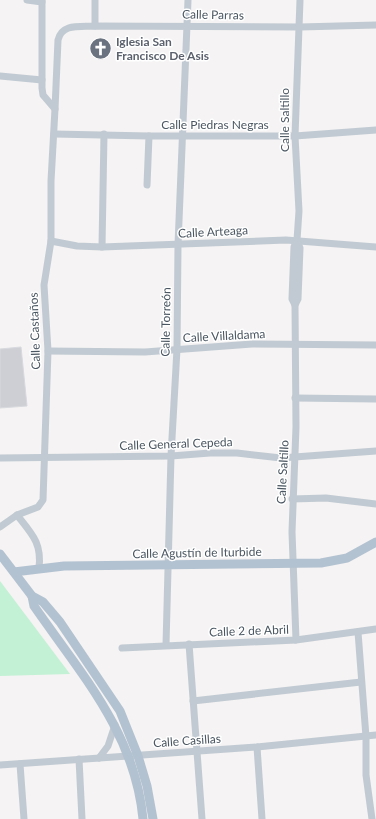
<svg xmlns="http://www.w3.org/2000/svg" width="376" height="819" viewBox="0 0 376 819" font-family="Lato,sans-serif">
	<rect width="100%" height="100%" fill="#f5f3f3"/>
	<polygon fill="#c3f1d5" points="0,581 70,674 0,676"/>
	<polygon fill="#cdcfd5" stroke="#d7d9de" points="21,347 27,406 0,408 0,349"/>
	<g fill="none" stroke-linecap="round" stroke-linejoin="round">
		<g stroke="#c1cad2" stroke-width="7">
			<polyline points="27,0 42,2"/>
			<polyline points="95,26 95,0"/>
			<polyline points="0,76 42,80"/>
			<path d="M55,109L58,40C62,23 80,27 95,26L300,27L376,25"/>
			<polyline points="54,134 149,136 295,136 376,130"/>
			<polyline points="147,185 149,136"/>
			<polyline points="51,241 77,246 102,247 286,240 376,247"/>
			<polyline points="102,247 104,134"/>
			<polyline points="295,305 298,299 300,248 297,240 299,211 295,136 300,0"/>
			<polyline points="48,351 145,352 252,344 376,345"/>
			<polyline points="295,398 376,399"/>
			<polyline points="0,458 171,456 210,453 237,453 281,458 376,451"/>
			<polyline points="292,499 326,498 376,504"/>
			<path d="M17,515C32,534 42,543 39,568"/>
			<polyline points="0,527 17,515 38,507 43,500 48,351 44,285 51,241 51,181 55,109 43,95 42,88 42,0"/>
			<polyline points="358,632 366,737 366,775 372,819"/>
			<polyline points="296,640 292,532 296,427 295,305 292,299 294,247 297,240"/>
			<polyline points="189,644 202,819"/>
			<polyline points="166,645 171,456 177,349 178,245 188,0"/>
			<polyline points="122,648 296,640 376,629"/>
			<polyline points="193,701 361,682"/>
			<polyline points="257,747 262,819"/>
			<polyline points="99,758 108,746 115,725"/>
			<polyline points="79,759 82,819"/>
			<polyline points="20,764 24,819"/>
			<polyline points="0,765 257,747 376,735"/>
		</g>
		<g stroke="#b3c2d1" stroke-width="9">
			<polyline points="0,554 32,596 43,602 60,622 120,711 138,756 147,786 153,819"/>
			<polyline points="14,572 64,566 321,563 347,558 376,542"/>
			<path d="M32,596L34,606C81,674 135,733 143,819"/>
		</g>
	</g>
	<defs>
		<symbol id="church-disc" viewBox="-11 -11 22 22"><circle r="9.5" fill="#6b7280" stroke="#fff"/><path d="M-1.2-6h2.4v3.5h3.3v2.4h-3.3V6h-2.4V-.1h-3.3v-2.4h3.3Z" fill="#fff"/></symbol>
	</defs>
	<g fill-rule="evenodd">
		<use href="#church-disc" x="88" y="36" width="25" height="25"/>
	</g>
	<g text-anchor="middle" stroke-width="3" stroke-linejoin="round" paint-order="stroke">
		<g font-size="12" fill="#4a5661" stroke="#fff">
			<text transform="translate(213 15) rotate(1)" y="4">Calle Parras</text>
			<text transform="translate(285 120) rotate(-90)" y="4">Calle Saltillo</text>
			<text x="215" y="129">Calle Piedras Negras</text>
			<text transform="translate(213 232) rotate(-3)" y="4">Calle Arteaga</text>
			<text transform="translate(166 322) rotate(-89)" y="4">Calle Torreón</text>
			<text transform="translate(35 331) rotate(-92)" y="4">Calle Castaños</text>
			<text transform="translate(224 336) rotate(-3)" y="4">Calle Villaldama</text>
			<text transform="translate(176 444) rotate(-2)" y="4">Calle General Cepeda</text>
			<text transform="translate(283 472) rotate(-87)" y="4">Calle Saltillo</text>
			<text transform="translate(197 553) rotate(-1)" y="4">Calle Agustín de Iturbide</text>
			<text transform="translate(249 631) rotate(-2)" y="4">Calle 2 de Abril</text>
			<text transform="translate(187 741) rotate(-4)" y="4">Calle Casillas</text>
		</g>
		<g font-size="12" font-weight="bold" fill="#5b616d" stroke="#fff" text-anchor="start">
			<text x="116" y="46">Iglesia San<tspan x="116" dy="14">Francisco De Asis</tspan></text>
		</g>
	</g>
</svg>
